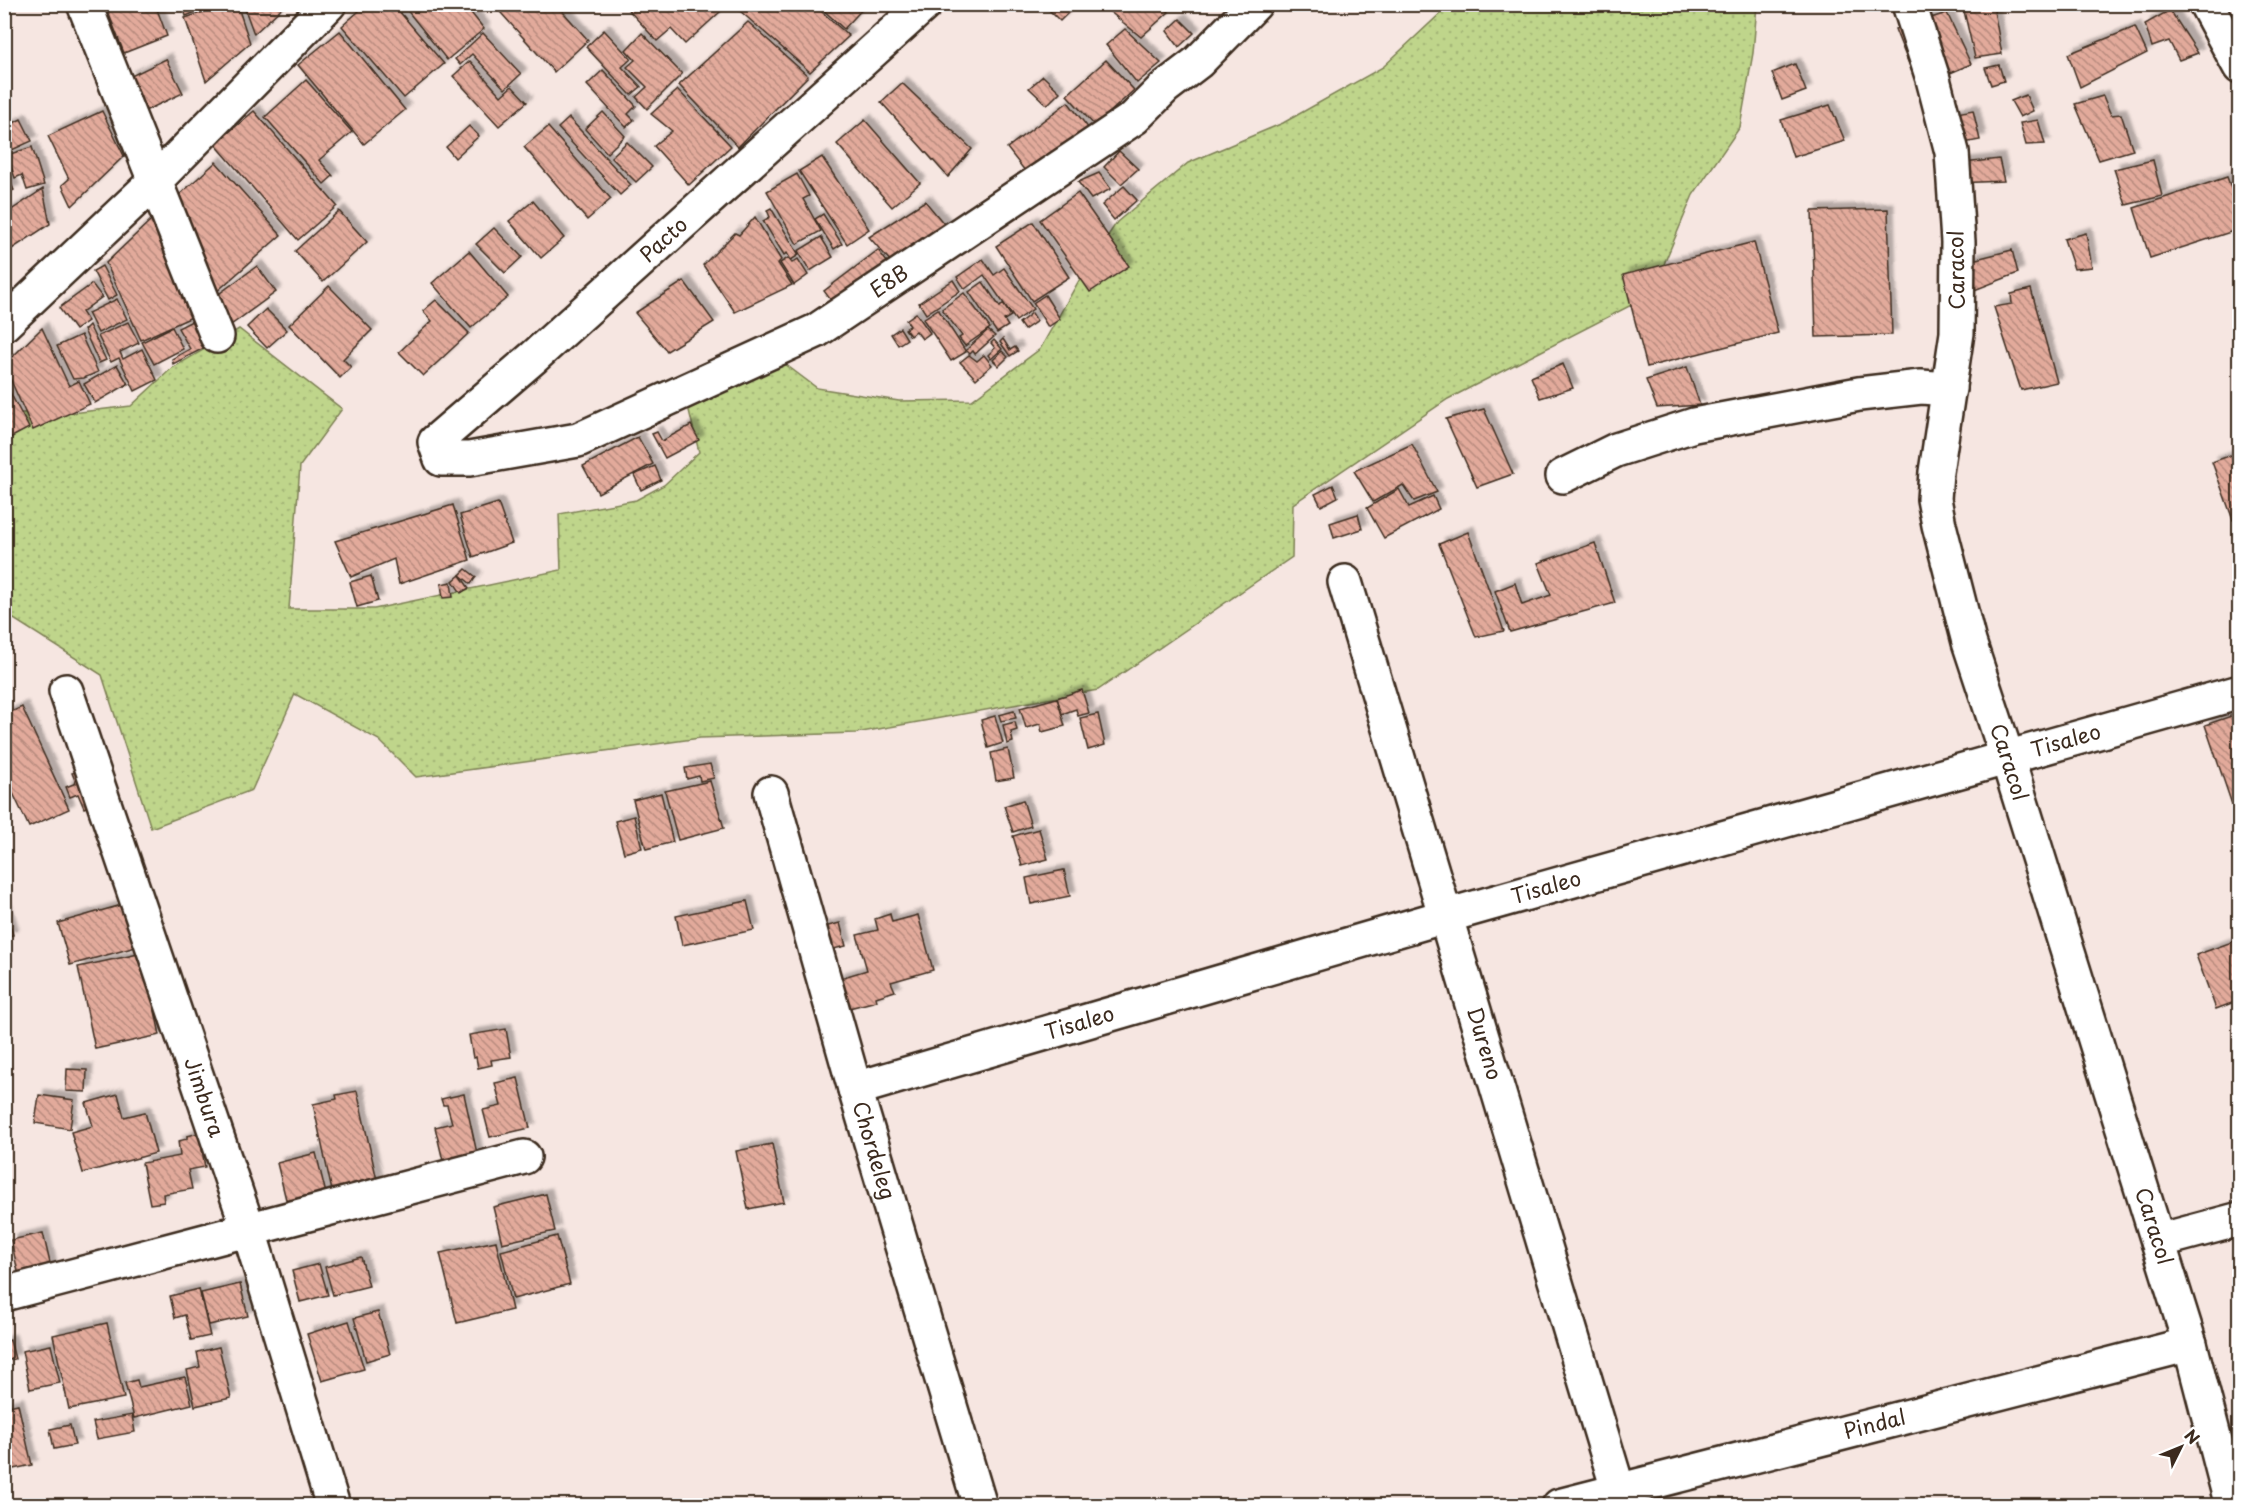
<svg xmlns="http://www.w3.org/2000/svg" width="2244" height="1510" viewBox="0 0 2244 1510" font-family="'Playpen Sans',sans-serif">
	<defs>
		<pattern id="grass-dots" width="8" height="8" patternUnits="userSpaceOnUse" patternTransform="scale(1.5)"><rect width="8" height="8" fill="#bfd58b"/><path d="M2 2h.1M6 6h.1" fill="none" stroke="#a5b778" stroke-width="1.8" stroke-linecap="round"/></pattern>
		<pattern id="building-back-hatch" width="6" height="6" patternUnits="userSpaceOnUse" patternTransform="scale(1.5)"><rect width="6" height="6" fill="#e2aa9b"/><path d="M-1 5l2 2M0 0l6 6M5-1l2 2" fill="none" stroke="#b88b7e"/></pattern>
		<filter id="shadow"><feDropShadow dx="5.5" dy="-5.5" stdDeviation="1.5" flood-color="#0004"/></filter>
	</defs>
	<rect width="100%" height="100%" fill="#f6e6e1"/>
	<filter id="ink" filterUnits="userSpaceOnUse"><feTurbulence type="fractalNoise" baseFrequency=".0167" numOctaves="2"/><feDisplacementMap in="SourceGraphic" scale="12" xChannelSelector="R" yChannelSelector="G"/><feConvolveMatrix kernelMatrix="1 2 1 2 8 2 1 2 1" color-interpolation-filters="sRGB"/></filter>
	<g filter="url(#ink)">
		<polygon fill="url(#grass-dots)" stroke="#7d8054" stroke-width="1.5" points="1446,5 1757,5 1753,53 1740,127 1693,195 1651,295 1448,399 1293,504 1292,557 1098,690 856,733 700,738 416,777 379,740 295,694 252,790 151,828 102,675 14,619 5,620 5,413 72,413 131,406 172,368 239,329 342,409 300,466 289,609 374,609 561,570 559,514 636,500 664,485 699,452 686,398 777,358 817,388 899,401 972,400 1040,349 1085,270 1117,222 1188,163 1283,123 1383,67 1445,9"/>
		<g fill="url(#building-back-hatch)" stroke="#3b2a1e" stroke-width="1.5" filter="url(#shadow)">
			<polygon points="105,4 155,4 167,36 124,53"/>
			<polygon points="182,4 215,4 186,16"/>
			<polygon points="228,4 237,4 250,43 206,81 185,18"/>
			<polygon points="243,4 286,4 254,34"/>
			<polygon points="367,4 393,4 444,64 404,98 342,26"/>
			<polygon points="402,4 464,4 484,29 447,60"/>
			<polygon points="493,4 556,4 588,40 554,72"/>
			<polygon points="623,4 713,4 720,12 685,44 671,29 657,41"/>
			<polygon points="732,4 813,4 849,36 810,72"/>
			<polygon points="817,4 867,4 844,29"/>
			<polygon points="1043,4 1077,4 1060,21"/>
			<polygon points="1104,4 1160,4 1169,12 1141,37 1103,6"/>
			<polygon points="1993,5 2002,54 1975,58 1964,11"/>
			<polygon points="2170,10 2198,53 2179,60 2169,41 2152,47 2145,24"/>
			<polygon points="1947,13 1971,64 1918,87 1895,29"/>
			<polygon points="1180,19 1194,33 1179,47 1167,31"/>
			<polygon points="748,22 808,76 738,147 679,85"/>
			<polygon points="2135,27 2147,53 2080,87 2068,54"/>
			<polygon points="1125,29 1161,63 1137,83 1106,45"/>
			<polygon points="604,30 631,59 622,67 641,87 631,95 586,47"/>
			<polygon points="340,31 405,110 364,144 298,65"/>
			<polygon points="483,33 521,74 505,89 472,54 460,65 455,59"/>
			<polygon points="642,33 682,74 647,109 636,97 647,87 627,67 635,60 626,50"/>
			<polygon points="166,59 183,93 145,111 129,77"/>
			<polygon points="1106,60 1134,90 1095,126 1067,95"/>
			<polygon points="470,61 501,96 512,86 527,102 499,126 453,76"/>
			<polygon points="1795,64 1806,91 1782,100 1772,73"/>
			<polygon points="1999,65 2004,81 1991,85 1985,68"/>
			<polygon points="603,70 636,106 628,114 634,120 626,127 587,85"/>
			<polygon points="1043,76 1060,92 1047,105 1029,88"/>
			<polygon points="306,80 352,132 319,160 333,176 324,184 265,117"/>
			<polygon points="902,83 972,149 948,177 881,102"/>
			<polygon points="678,90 731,146 689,185 654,146 672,131 651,114"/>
			<polygon points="2026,95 2033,111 2020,117 2011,101"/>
			<polygon points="2103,96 2111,115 2121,114 2133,150 2099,160 2075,104"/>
			<polygon points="1068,102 1097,139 1036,185 1007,148"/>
			<polygon points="1830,105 1845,141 1793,157 1781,120"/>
			<polygon points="1973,110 1980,140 1943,147 1934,117"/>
			<polygon points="102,111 124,156 72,206 62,185 69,179 48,136"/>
			<polygon points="254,111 337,206 298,240 215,144"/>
			<polygon points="603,112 625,136 607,153 585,129"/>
			<polygon points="569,118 631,185 620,195 558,128"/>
			<polygon points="21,119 32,141 5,153 4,128"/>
			<polygon points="865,120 920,183 892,207 837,144"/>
			<polygon points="2038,120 2045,144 2026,145 2020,123"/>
			<polygon points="469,126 479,136 455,158 446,147"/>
			<polygon points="548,127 611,199 587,220 524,147"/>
			<polygon points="627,142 652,167 636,182 611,157"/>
			<polygon points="32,147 44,185 27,190 22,175 15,178 7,155"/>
			<polygon points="1119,151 1138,169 1121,184 1104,167"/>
			<polygon points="822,157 869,229 847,244 799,171"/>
			<polygon points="1999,159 2004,181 1956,183 1955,164"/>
			<polygon points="2153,160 2162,196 2126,205 2114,169"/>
			<polygon points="216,162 281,235 214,294 178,196"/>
			<polygon points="4,167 14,190 4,194"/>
			<polygon points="1099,173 1111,189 1091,199 1078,182"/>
			<polygon points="797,174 809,196 803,199 821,231 797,244 767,191"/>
			<polygon points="2227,177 2234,196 2240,194 2240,229 2150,258 2134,208"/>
			<polygon points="1124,186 1137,200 1114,220 1102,205"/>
			<polygon points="43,189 50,224 12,249 4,238 4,215"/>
			<polygon points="1078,193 1129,266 1090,292 1040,220"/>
			<polygon points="533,201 564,238 541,258 509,221"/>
			<polygon points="925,201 950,231 893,264 869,237"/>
			<polygon points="771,208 799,255 791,260 787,253 784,255 763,221 770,217 767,210"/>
			<polygon points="1888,209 1892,335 1816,337 1812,211"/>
			<polygon points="339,211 367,242 323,282 295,251"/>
			<polygon points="823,214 842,244 834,249 815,219"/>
			<polygon points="755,217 781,260 778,263 792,285 735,312 703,265 735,233 739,235"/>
			<polygon points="151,220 194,316 141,340 106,263"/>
			<polygon points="1033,222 1069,277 1032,301 996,246"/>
			<polygon points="494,228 522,257 505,273 476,244"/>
			<polygon points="2086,233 2092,267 2074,269 2064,239"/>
			<polygon points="821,237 833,257 810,271 798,251"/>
			<polygon points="1754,242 1778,333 1647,367 1623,275"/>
			<polygon points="878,250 899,278 845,319 824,291"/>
			<polygon points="2012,250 2018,273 1967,293 1968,261"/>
			<polygon points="469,251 508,297 471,328 432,283"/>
			<polygon points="788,258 792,263 798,259 808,275 794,285 780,263"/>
			<polygon points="983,259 994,275 1004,268 1033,309 1016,321 984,275 965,289 957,277"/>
			<polygon points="102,266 117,295 108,300 93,271"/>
			<polygon points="257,266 276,292 231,325 212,299"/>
			<polygon points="953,280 960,291 926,314 919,303"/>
			<polygon points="684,281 714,322 667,351 635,313"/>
			<polygon points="983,282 1000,307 1003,304 1011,316 1004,320 1008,326 997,333 969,292"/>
			<polygon points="92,284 102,297 82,312 88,321 75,330 59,308"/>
			<polygon points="329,286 372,330 343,359 351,367 340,378 289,325"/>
			<polygon points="2031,289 2057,382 2021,390 1994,307 2012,304 2011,294"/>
			<polygon points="964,293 990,328 965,346 959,338 962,336 942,309"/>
			<polygon points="1045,295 1060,319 1048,327 1033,303"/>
			<polygon points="117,299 127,319 98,333 88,313"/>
			<polygon points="436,300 469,333 423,376 399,352 432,321 423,311"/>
			<polygon points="266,309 287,330 267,348 247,327"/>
			<polygon points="938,309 966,352 951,361 923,319"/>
			<polygon points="916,313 930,333 922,339 916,331 910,336 905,329 910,326 906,320"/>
			<polygon points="1032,313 1037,321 1024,330 1019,323"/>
			<polygon points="192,321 206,347 173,364 172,359 190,349 178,328"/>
			<polygon points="128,322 139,343 120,352 123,359 142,349 157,380 135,391 119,358 111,362 98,336"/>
			<polygon points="89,325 106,360 99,363 84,330"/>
			<polygon points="172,327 183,349 154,364 142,342"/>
			<polygon points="42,328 69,386 79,381 90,404 33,430 4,365"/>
			<polygon points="900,328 907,339 898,345 891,334"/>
			<polygon points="988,330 995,336 975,354 973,351 970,354 966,350"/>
			<polygon points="81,335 98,372 84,378 73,379 57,346"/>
			<polygon points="1003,339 1010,350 1015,347 1018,351 1010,356 1000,342"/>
			<polygon points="994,340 1002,349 991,359 988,355 995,348 991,343"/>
			<polygon points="1002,351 1008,357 999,366 993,360"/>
			<polygon points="969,355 977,361 984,355 992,365 976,379 960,362"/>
			<polygon points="1563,364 1573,388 1540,398 1531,377"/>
			<polygon points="117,365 128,384 95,403 84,384"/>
			<polygon points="1687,367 1700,405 1657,408 1646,380"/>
			<polygon points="6,385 29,428 10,438 4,428"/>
			<polygon points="1484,409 1513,474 1477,487 1446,419"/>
			<polygon points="691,425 699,440 665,458 652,434 657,432 662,441"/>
			<polygon points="638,437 653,464 598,493 583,466"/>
			<polygon points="1412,444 1437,492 1414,501 1403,485 1373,502 1354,471"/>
			<polygon points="2240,452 2240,517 2233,520 2212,462"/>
			<polygon points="655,466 661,480 641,490 634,475"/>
			<polygon points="1333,485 1338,497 1321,506 1315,494"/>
			<polygon points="1399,489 1409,507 1433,496 1439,509 1384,538 1367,508"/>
			<polygon points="498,503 512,543 473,557 460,515"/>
			<polygon points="453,505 470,560 399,584 394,559 351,577 335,541"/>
			<polygon points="1358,514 1362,529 1334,538 1330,523"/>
			<polygon points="1468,532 1504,631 1476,637 1439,544"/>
			<polygon points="1595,543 1615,603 1510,632 1495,591 1515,583 1522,605 1551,595 1538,563"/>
			<polygon points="466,569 476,577 471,584 460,575"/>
			<polygon points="460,575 469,588 461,593 453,581"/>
			<polygon points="371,576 378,601 357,607 350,582"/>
			<polygon points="451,582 453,597 443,598 441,584"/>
			<polygon points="1082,690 1089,713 1078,716 1076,709 1062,714 1057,698"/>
			<polygon points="1057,698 1065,726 1042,732 1040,724 1026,728 1020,708"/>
			<polygon points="22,707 69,809 29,827 11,789 4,793 4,715"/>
			<polygon points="1014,711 1016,718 1001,721 999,715"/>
			<polygon points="2240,713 2240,819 2237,819 2205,725"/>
			<polygon points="1098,714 1105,745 1088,750 1080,718"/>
			<polygon points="995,716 1003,743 988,748 981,720"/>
			<polygon points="1015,722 1017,730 1011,732 1013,742 1007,744 1003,725"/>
			<polygon points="1008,749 1014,778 996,781 991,753"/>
			<polygon points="710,764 714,778 700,781 699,776 687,779 685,768"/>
			<polygon points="80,771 94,804 84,808 78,794 70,797 66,787 76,783 72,773"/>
			<polygon points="710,781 724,828 678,840 665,791"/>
			<polygon points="661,793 673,842 646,849 633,800"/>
			<polygon points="1023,800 1031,826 1013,832 1004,806"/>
			<polygon points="634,816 642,848 624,853 615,821"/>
			<polygon points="1039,829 1048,859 1022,866 1013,836"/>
			<polygon points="1064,870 1070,896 1031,904 1026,878"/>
			<polygon points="747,901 754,930 682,945 676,916"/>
			<polygon points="125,904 136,947 70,965 58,923"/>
			<polygon points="4,905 13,935 4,937"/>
			<polygon points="890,914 892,922 918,915 933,970 891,982 895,991 876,997 877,1001 845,1009 837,979 867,970 857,935 878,930 875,919"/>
			<polygon points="840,923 846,946 817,953 812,930"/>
			<polygon points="2240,939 2240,1000 2216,1009 2196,955"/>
			<polygon points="143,953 160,1035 95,1049 78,967"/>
			<polygon points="506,1029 511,1057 491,1060 492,1065 478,1068 476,1057 473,1058 469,1035"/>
			<polygon points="67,1069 87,1070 86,1092 66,1091"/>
			<polygon points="518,1078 530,1128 490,1137 483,1110 501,1106 495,1083"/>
			<polygon points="357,1091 379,1189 335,1205 313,1104 337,1099 336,1095"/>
			<polygon points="118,1094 124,1117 145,1112 156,1153 83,1173 71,1132 93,1126 86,1103"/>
			<polygon points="464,1094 478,1158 444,1165 435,1127 452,1123 447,1105 443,1105 441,1099"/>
			<polygon points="39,1095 74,1100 70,1129 35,1123"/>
			<polygon points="199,1133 205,1167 188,1170 192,1189 163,1194 164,1202 150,1204 142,1163 180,1156 178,1141 187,1139 187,1136"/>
			<polygon points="772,1144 784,1202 748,1209 736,1151"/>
			<polygon points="316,1153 329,1206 290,1216 277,1163"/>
			<polygon points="546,1194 555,1231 502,1243 493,1207"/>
			<polygon points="43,1233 54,1280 21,1286 11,1240"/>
			<polygon points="557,1236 570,1284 513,1299 501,1251"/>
			<polygon points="496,1241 512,1310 457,1323 440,1253"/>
			<polygon points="361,1257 369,1286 333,1295 325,1267"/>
			<polygon points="319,1264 328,1295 300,1302 292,1271"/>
			<polygon points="240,1284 248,1316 209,1325 201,1293"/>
			<polygon points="199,1289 210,1336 191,1340 185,1315 175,1318 170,1296"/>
			<polygon points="378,1312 390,1354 366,1361 354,1318"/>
			<polygon points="349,1321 364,1369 322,1381 307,1334"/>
			<polygon points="107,1323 124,1398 69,1409 53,1335"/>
			<polygon points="10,1340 15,1359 4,1361 4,1341"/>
			<polygon points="51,1345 60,1383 30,1389 22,1351"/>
			<polygon points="219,1347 231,1398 195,1406 187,1370 200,1367 197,1352"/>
			<polygon points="185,1377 192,1404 134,1418 125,1383 137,1380 139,1387"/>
			<polygon points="18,1404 32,1465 4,1471 4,1407"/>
			<polygon points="132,1415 135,1432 97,1439 93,1422"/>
			<polygon points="70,1425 75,1445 54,1449 50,1429"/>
		</g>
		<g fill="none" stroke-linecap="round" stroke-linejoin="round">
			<defs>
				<g id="minor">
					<polyline points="84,4 217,336"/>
					<path id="s1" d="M925,4L534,357L435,442L441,459H469L578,440L816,331L1134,118L1164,88L1198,62L1255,4"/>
					<path id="s2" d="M1909,4L1933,79L1952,152L1958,242L1957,333L1936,472L1934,499L1939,525L1969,642L2007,757L2190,1344L2232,1506"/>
					<polyline points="2206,4 2240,67"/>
					<polyline points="4,324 155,181 329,4"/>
					<polyline points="1563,476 1616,450 1694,425 1859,394 1921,387 1949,389"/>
					<path id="s3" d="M1345,582L1623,1506"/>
					<path id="s4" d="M66,691L249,1231L333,1506"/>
					<path id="s5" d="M771,793L855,1089L980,1506"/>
					<path id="s6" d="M855,1089L1446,916L2240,692"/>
					<polyline points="2158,1241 2240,1219"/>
					<polyline points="4,1294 524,1157"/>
					<path id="s7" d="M1559,1506L2190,1344"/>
				</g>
			</defs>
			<use href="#minor" stroke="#3b2a1e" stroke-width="38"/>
			<use href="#minor" stroke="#fff" stroke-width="33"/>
		</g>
	</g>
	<g text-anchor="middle" stroke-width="5" stroke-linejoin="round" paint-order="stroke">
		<g font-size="21" fill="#3b2a1e" stroke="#fff">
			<text transform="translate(664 240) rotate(-42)" y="7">Pacto</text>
			<text transform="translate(1957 270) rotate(-91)" y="7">Caracol</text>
			<text dy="7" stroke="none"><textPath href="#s1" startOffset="1164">E8B</textPath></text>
			<text dy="7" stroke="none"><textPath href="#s6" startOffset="1260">Tisaleo</textPath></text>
			<text dy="7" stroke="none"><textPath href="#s2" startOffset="777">Caracol</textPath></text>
			<text dy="7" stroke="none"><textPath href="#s6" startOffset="720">Tisaleo</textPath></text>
			<text dy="7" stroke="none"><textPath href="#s6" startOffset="234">Tisaleo</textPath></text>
			<text dy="7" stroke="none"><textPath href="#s3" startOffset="482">Dureno</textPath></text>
			<text dy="7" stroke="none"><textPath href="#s4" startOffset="429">Jimbura</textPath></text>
			<text dy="7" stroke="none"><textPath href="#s5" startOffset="372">Chordeleg</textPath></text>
			<text dy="7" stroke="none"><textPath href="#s2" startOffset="1263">Caracol</textPath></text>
			<text dy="7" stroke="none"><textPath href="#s7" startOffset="326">Pindal</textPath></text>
		</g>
	</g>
	<rect width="2244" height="1510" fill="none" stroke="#fff" stroke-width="24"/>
	<rect x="12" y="12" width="2220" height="1486" fill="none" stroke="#3b2a1e" stroke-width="2" filter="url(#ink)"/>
	<g transform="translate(2181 1447) rotate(47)" stroke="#ffffff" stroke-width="4.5" paint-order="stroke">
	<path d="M0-4.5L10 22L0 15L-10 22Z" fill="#3b2a1e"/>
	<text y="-9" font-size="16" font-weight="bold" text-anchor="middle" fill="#3b2a1e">N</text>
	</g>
</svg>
